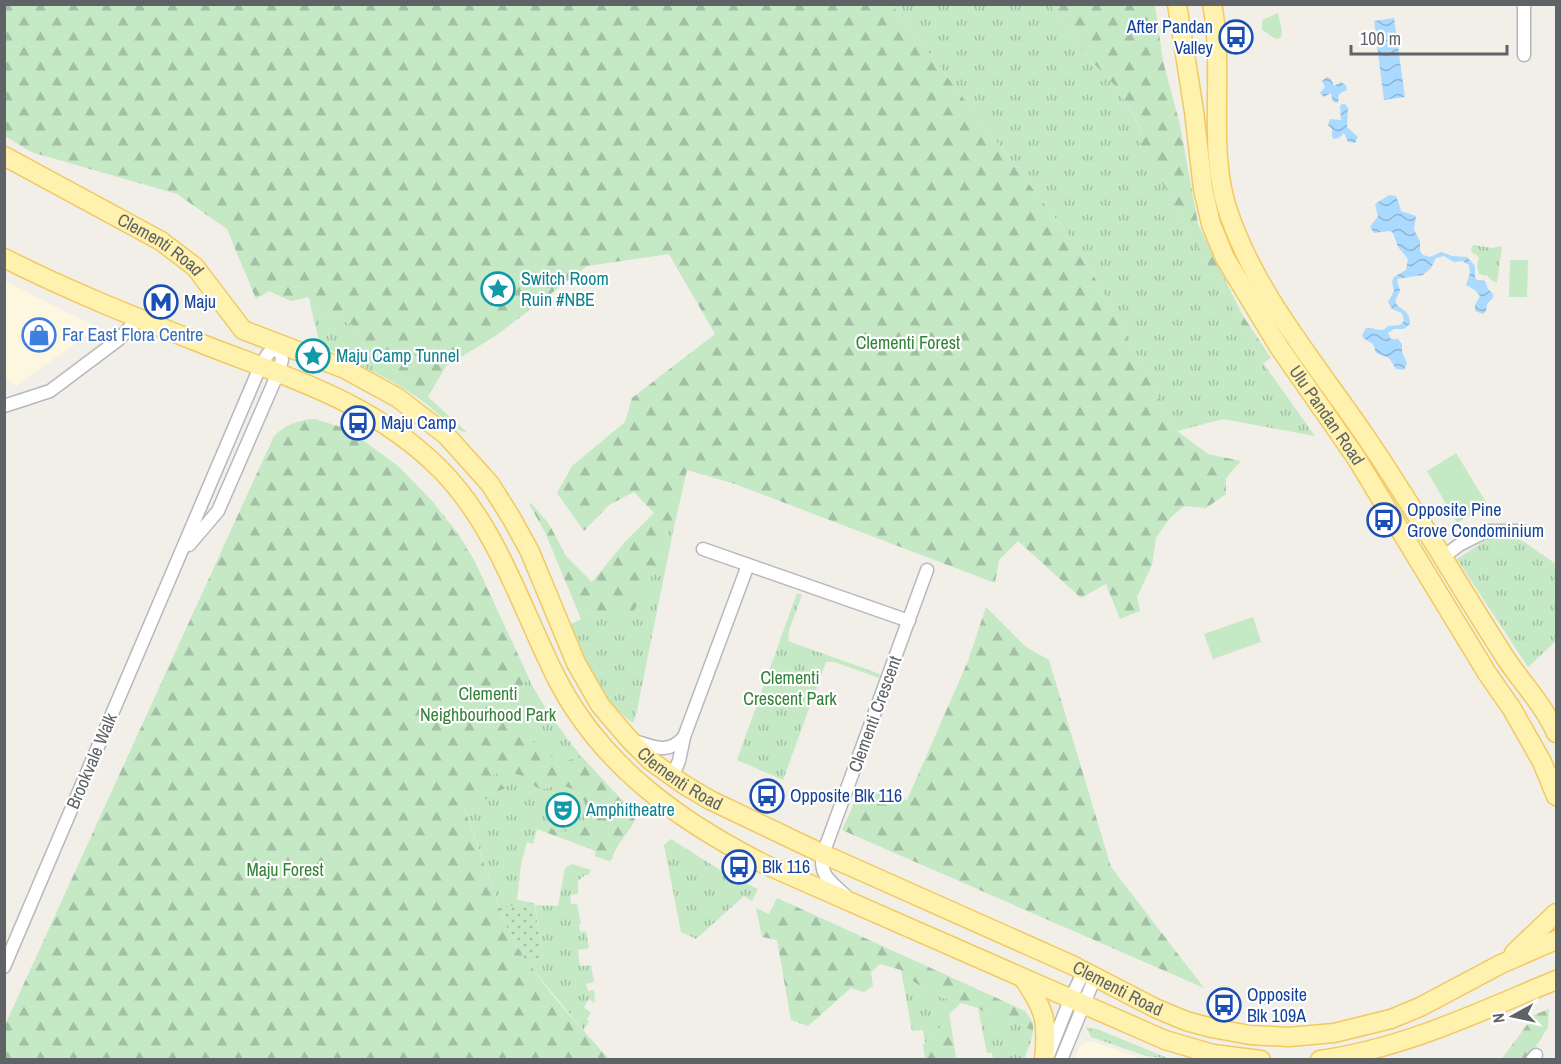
<svg xmlns="http://www.w3.org/2000/svg" width="1561" height="1064" viewBox="0 0 1561 1064" font-family="'Archivo Narrow',sans-serif">
	<defs>
		<pattern id="grass-tufts" width="24" height="20" patternUnits="userSpaceOnUse" patternTransform="scale(1.5)"><rect width="24" height="20" fill="#c5e8c5"/><path d="M3 7l-1-3M5 7V3M7 7l1-3M15 17l-1-3M17 17v-4M19 17l1-3" fill="none" stroke="#a3c0a4"/></pattern>
		<pattern id="forest-firs" width="22" height="20" patternUnits="userSpaceOnUse" patternTransform="scale(1.5)"><rect width="22" height="20" fill="#c5e8c5"/><path d="M5 1l3.5 6h-7zM16 11l3.5 6h-7z" fill="#a3c0a4"/></pattern>
		<pattern id="garden-dots" width="8" height="8" patternUnits="userSpaceOnUse" patternTransform="scale(1.5)"><rect width="8" height="8" fill="#c5e8c5"/><path d="M2 2h.1M6 6h.1" fill="none" stroke="#a3c0a4" stroke-width="1.8" stroke-linecap="round"/></pattern>
		<pattern id="water-waves" width="16" height="10" patternUnits="userSpaceOnUse" patternTransform="scale(1.5)"><rect width="16" height="10" fill="#aadaff"/><path d="M0 5q4-4 8 0t8 0" fill="none" stroke="#8eb4d2"/></pattern>
	</defs>
	<rect width="100%" height="100%" fill="#f1efe8"/>
	<g fill="#fef7e0">
		<polygon points="5,281 98,328 15,386 5,376"/>
		<polygon points="1089,1041 1097,1043 1142,1059 1074,1059 1080,1046"/>
	</g>
	<g fill="url(#grass-tufts)">
		<polygon points="892,5 1051,5 1084,53 1118,89 1142,132 1162,183 1263,363 1315,436 1223,419 1177,431 1102,290 1072,240"/>
		<polygon points="1278,13 1282,31 1281,38 1276,39 1262,30 1262,20"/>
		<polygon points="1474,245 1491,248 1502,246 1497,283 1491,280 1488,276 1479,274 1477,265 1479,257 1472,252 1471,248"/>
		<path d="M311,308L353,325L369,352L429,395L428,397L468,433C452,430 442,417 430,407C397,379 356,366 320,344Z"/>
		<path d="M398,466C426,495 456,525 475,562C499,611 517,664 547,710C572,748 602,782 636,813C634,831 617,839 612,859L609,861L595,856L596,851L537,829L533,844L527,842L521,865L517,900L534,903L500,908L464,806L486,799L491,775Z"/>
		<path d="M674,527L636,715L633,723C601,701 585,658 571,624L581,619L592,609L661,557L668,528Z"/>
		<polygon points="1504,536 1521,540 1556,564 1556,641 1528,667 1457,559 1488,539"/>
		<polygon points="797,593 802,595 789,630 788,641 880,674 879,678 834,662 826,662 783,780 737,760"/>
		<polygon points="671,839 728,875 758,889 752,901 744,896 696,939 681,932 664,845"/>
		<polygon points="572,864 591,870 588,875 585,875 578,881 578,894 570,895 571,904 577,904 581,924 579,925 580,932 586,931 589,948 578,950 580,966 591,965 594,982 586,984 588,991 594,990 595,1003 589,999 584,1007 591,1013 587,1019 589,1022 583,1030 526,961 543,958 535,905 558,906 565,868"/>
		<polygon points="901,970 914,982 938,996 961,1003 949,1014 950,1018 925,1043 923,1030 912,1031"/>
		<polygon points="978,1008 992,1016 1005,1016 1033,1031 1031,1041 1024,1059 993,1059 992,1053 987,1053"/>
		<polygon points="1087,1028 1097,1029 1170,1059 1146,1056 1091,1037"/>
	</g>
	<g fill="url(#forest-firs)">
		<polygon points="5,4 892,5 1072,240 1102,290 1177,431 1208,454 1241,461 1226,478 1226,494 1206,508 1184,506 1170,518 1156,538 1152,565 1137,597 1140,611 1120,619 1106,584 1081,598 1018,541 999,560 995,583 735,484 687,470 674,527 668,528 661,557 630,619 592,609 581,619 545,532 529,504 531,503 549,524 566,556 592,582 624,543 654,513 634,492 609,505 584,531 557,493 572,466 625,422 632,398 715,334 669,254 587,266 497,335 446,366 429,395 369,352 353,325 311,308 309,297 291,301 269,291 256,299 227,229 177,194 31,152 5,136"/>
		<polygon points="1051,5 1155,5 1163,61 1180,125 1198,224 1243,316 1271,358 1263,363 1162,183 1138,137 1142,131 1118,89 1084,53"/>
		<path d="M315,419L344,428L360,438L398,466L433,502L474,560L529,678C522,685 515,692 514,701C511,724 541,754 561,762L582,757L618,796L636,813C634,831 617,839 612,859L609,861L595,856L596,851L537,829L542,821C561,843 596,828 584,801C579,790 568,785 557,786C550,786 546,791 538,788C533,786 529,780 523,777C514,771 502,772 492,775L505,788L486,799L464,807L506,926C532,976 572,1018 609,1059L5,1060V1025L274,436C286,424 298,420 315,419Z"/>
		<polygon points="986,607 1026,647 1049,660 1111,867 1204,988 842,830 861,788 907,800 968,661"/>
		<polygon points="777,898 1025,1011 1033,1023 1033,1031 1005,1016 992,1016 978,1008 938,996 914,982 901,970 880,964 871,972 873,986 864,992 851,988 808,1026 791,1020 777,940 762,937 756,908 769,914"/>
		<polygon points="1549,1009 1548,1027 1528,1059 1501,1060 1534,1015"/>
		<polygon points="950,1018 956,1059 925,1059 923,1045"/>
	</g>
	<polygon fill="url(#garden-dots)" points="534,903 543,958 526,961 506,926 500,908"/>
	<g fill="#c5e8c5">
		<polygon points="1510,260 1528,260 1527,297 1509,297"/>
		<polygon points="1456,453 1487,504 1457,523 1427,471"/>
		<polygon points="1253,617 1261,642 1213,659 1204,634"/>
	</g>
	<g fill="url(#water-waves)">
		<polygon points="1394,18 1405,97 1384,100 1374,21"/>
		<polygon points="1327,77 1331,79 1334,86 1341,82 1346,85 1347,90 1339,94 1338,103 1333,102 1331,93 1324,97 1320,93 1325,87 1322,81"/>
		<polygon points="1342,104 1345,104 1348,108 1347,127 1358,137 1355,143 1348,142 1344,133 1339,138 1334,139 1332,137 1332,129 1328,125 1330,119 1341,120 1340,106"/>
		<path d="M1389,195L1396,196C1405,218 1395,208 1416,216L1414,230L1420,241V251L1423,255L1430,257L1441,252L1452,256L1467,257L1475,266V278L1477,280L1485,281L1488,289L1493,294V298L1487,304L1486,311L1483,314L1475,311V305L1480,296L1475,290L1466,285L1470,273L1469,265L1462,261L1454,262L1444,256L1436,258L1431,268L1423,275L1397,279L1400,291L1396,299V304C1404,311 1410,312 1410,324L1404,329H1394L1388,333L1391,339H1398L1402,344V352L1407,363L1404,370L1396,369L1389,358L1376,353L1373,344L1363,338L1362,335L1366,328C1375,326 1380,335 1388,326L1400,325L1404,321L1402,313L1392,309L1388,302L1394,291L1392,282L1394,277L1406,270L1408,259L1398,247L1393,233L1389,231L1374,233L1370,227L1378,216L1375,204Z"/>
	</g>
	<g fill="none" stroke-linecap="round" stroke-linejoin="round">
		<defs>
			<g id="street">
				<polyline points="1524,55 1524,4"/>
				<polyline points="4,406 50,391 118,340 139,318"/>
				<polyline points="189,545 218,511 278,373 282,360 279,344"/>
				<polyline points="703,549 909,621"/>
				<polyline points="1442,558 1459,545 1487,531 1523,531"/>
				<path d="M631,740C653,746 667,756 684,737"/>
				<polyline points="672,777 679,761 684,737 748,565"/>
				<path d="M847,897C833,883 818,876 823,854L927,570"/>
				<polyline points="4,967 260,367 267,355 279,344"/>
				<polyline points="1049,1053 1070,1000 1084,971"/>
				<polyline points="1061,1060 1095,977"/>
				<polyline points="1532,1060 1536,1055"/>
			</g>
			<g id="primary">
				<path id="s1" d="M1177,4L1194,111L1203,189L1211,224L1225,258L1279,347L1355,456L1487,673L1512,709L1542,762L1556,796"/>
				<path d="M1212,4C1225,69 1207,145 1227,208C1255,295 1320,368 1370,443C1416,511 1457,582 1501,651C1518,679 1543,703 1556,733"/>
				<path id="s2" d="M4,156L161,241L195,267L243,330L345,369L398,398L446,435L490,484L512,519L530,552L576,663L600,705L629,739L651,761L683,784L710,800L823,854L1072,965L1155,1008L1186,1021L1212,1028L1250,1035L1289,1037L1334,1033L1391,1019L1420,1007L1501,964L1556,940"/>
				<path d="M4,258C71,292 140,319 210,347C293,379 376,404 441,470C496,526 520,604 554,673C598,763 677,820 764,864L1165,1040L1213,1054L1261,1060"/>
				<polyline points="1514,953 1556,913"/>
				<path d="M1023,978C1045,1010 1048,1020 1044,1060"/>
				<path d="M1320,1060C1405,1048 1479,1012 1556,980"/>
			</g>
		</defs>
		<use href="#street" stroke="#b5b8bc" stroke-width="15"/>
		<use href="#primary" stroke="#f2c960" stroke-width="21"/>
		<use href="#street" stroke="#fff" stroke-width="12"/>
		<use href="#primary" stroke="#fff2af" stroke-width="18"/>
	</g>
	<defs>
		<symbol id="bus-ring" viewBox="-11 -11 22 22"><circle r="9.5" fill="#fff" stroke="#1a4fb4" stroke-width="1.5"/><path d="M-5-6H5V4H4V6H2V4H-2V6H-4V4H-5ZM-3.5-4V0h7V-4ZM-3.5 1.2v1.5H-2V1.2ZM2 1.2v1.5H3.5V1.2Z" fill="#1a4fb4"/></symbol>
		<symbol id="sight-ring" viewBox="-11 -11 22 22"><circle r="9.5" fill="#fff" stroke="#0f9aa8" stroke-width="1.5"/><path d="M0-6L1.8-2.2L6-1.7L2.9 1.2L3.7 5.4L0 3.3L-3.7 5.4L-2.9 1.2L-6-1.7L-1.8-2.2Z" fill="#0f9aa8"/></symbol>
		<symbol id="metro-ring" viewBox="-11 -11 22 22"><circle r="9.5" fill="#fff" stroke="#1a4fb4" stroke-width="1.5"/><path d="M-5.5 5V-5H-3L0 0L3-5H5.5V5H3V-.5L0 4L-3-.5V5Z" fill="#1a4fb4"/></symbol>
		<symbol id="shop-ring" viewBox="-11 -11 22 22"><circle r="9.5" fill="#fff" stroke="#3f7fe0" stroke-width="1.5"/><path d="M-5-2.5h2.3a2.7 3.5 0 0 1 5.4 0H5L5.5 6h-11ZM-1.5-2.5h3a1.5 2.3 0 0 0-3 0Z" fill="#3f7fe0"/></symbol>
		<symbol id="theatre-ring" viewBox="-11 -11 22 22"><circle r="9.5" fill="#fff" stroke="#0f9aa8" stroke-width="1.5"/><path d="M-5-5.5Q0-4 5-5.5V0Q5 5 0 6Q-5 5-5 0ZM-3.3-2.5H-1v1.5H-3.3ZM1-2.5H3.3v1.5H1ZM-2.8 1Q0 5.5 2.8 1Z" fill="#0f9aa8"/></symbol>
	</defs>
	<g fill-rule="evenodd">
		<use href="#bus-ring" x="1217" y="18" width="38" height="38"/>
		<use href="#sight-ring" x="479" y="270" width="38" height="38"/>
		<use href="#metro-ring" x="142" y="283" width="38" height="38"/>
		<use href="#shop-ring" x="20" y="316" width="38" height="38"/>
		<use href="#sight-ring" x="294" y="337" width="38" height="38"/>
		<use href="#bus-ring" x="339" y="404" width="38" height="38"/>
		<use href="#bus-ring" x="1365" y="501" width="38" height="38"/>
		<use href="#bus-ring" x="748" y="777" width="38" height="38"/>
		<use href="#theatre-ring" x="544" y="791" width="38" height="38"/>
		<use href="#bus-ring" x="720" y="848" width="38" height="38"/>
		<use href="#bus-ring" x="1205" y="986" width="38" height="38"/>
	</g>
	<g text-anchor="middle" stroke-width="4.5" stroke-linejoin="round" paint-order="stroke">
		<g font-size="18" fill="#164399" stroke="#fff" text-anchor="start">
			<text x="1213" y="33" text-anchor="end">After Pandan<tspan x="1213" dy="21">Valley</tspan></text>
			<text x="184" y="308">Maju</text>
			<text x="381" y="429">Maju Camp</text>
			<text x="1407" y="516">Opposite Pine<tspan x="1407" dy="21">Grove Condominium</tspan></text>
			<text x="790" y="802">Opposite Blk 116</text>
			<text x="762" y="873">Blk 116</text>
			<text x="1247" y="1001">Opposite<tspan x="1247" dy="21">Blk 109A</tspan></text>
		</g>
		<g font-size="18" fill="#5f6368" stroke="#fff">
			<text dy="6" stroke="none"><textPath href="#s2" startOffset="180">Clementi Road</textPath></text>
			<text dy="6" stroke="none"><textPath href="#s1" startOffset="447">Ulu Pandan Road</textPath></text>
			<text transform="translate(875 714) rotate(-70)" y="6">Clementi Crescent</text>
			<text transform="translate(92 761) rotate(-67)" y="6">Brookvale Walk</text>
			<text dy="6" stroke="none"><textPath href="#s2" startOffset="954">Clementi Road</textPath></text>
			<text dy="6" stroke="none"><textPath href="#s2" startOffset="1440">Clementi Road</textPath></text>
		</g>
		<g font-size="18" fill="#0d838f" stroke="#fff" text-anchor="start">
			<text x="521" y="285">Switch Room<tspan x="521" dy="21">Ruin #NBE</tspan></text>
			<text x="336" y="362">Maju Camp Tunnel</text>
			<text x="586" y="816">Amphitheatre</text>
		</g>
		<g font-size="18" fill="#366cbe" stroke="#fff" text-anchor="start">
			<text x="62" y="341">Far East Flora Centre</text>
		</g>
		<g font-size="18" fill="#348238" stroke="#fff">
			<text x="908" y="349">Clementi Forest</text>
			<text x="790" y="684">Clementi<tspan x="790" dy="21">Crescent Park</tspan></text>
			<text x="488" y="700">Clementi<tspan x="488" dy="21">Neighbourhood Park</tspan></text>
			<text x="285" y="876">Maju Forest</text>
		</g>
	</g>
	<rect width="1561" height="1064" fill="none" stroke="#5f6368" stroke-width="12"/>
	<g transform="translate(1513 1016) rotate(262)" stroke="#ffffff" stroke-width="4.5" paint-order="stroke">
	<path d="M0-4.5L10 22L0 15L-10 22Z" fill="#5f6368"/>
	<text y="-9" font-size="16" font-weight="bold" text-anchor="middle" fill="#5f6368">N</text>
	</g>
	<path d="M1351 45v9h156v-9" fill="none" stroke="#5f6368" stroke-width="3"/>
	<text x="1360" y="45" font-size="18" fill="#5f6368" stroke="#ffffff" stroke-width="4.5" paint-order="stroke">100 m</text>
</svg>
